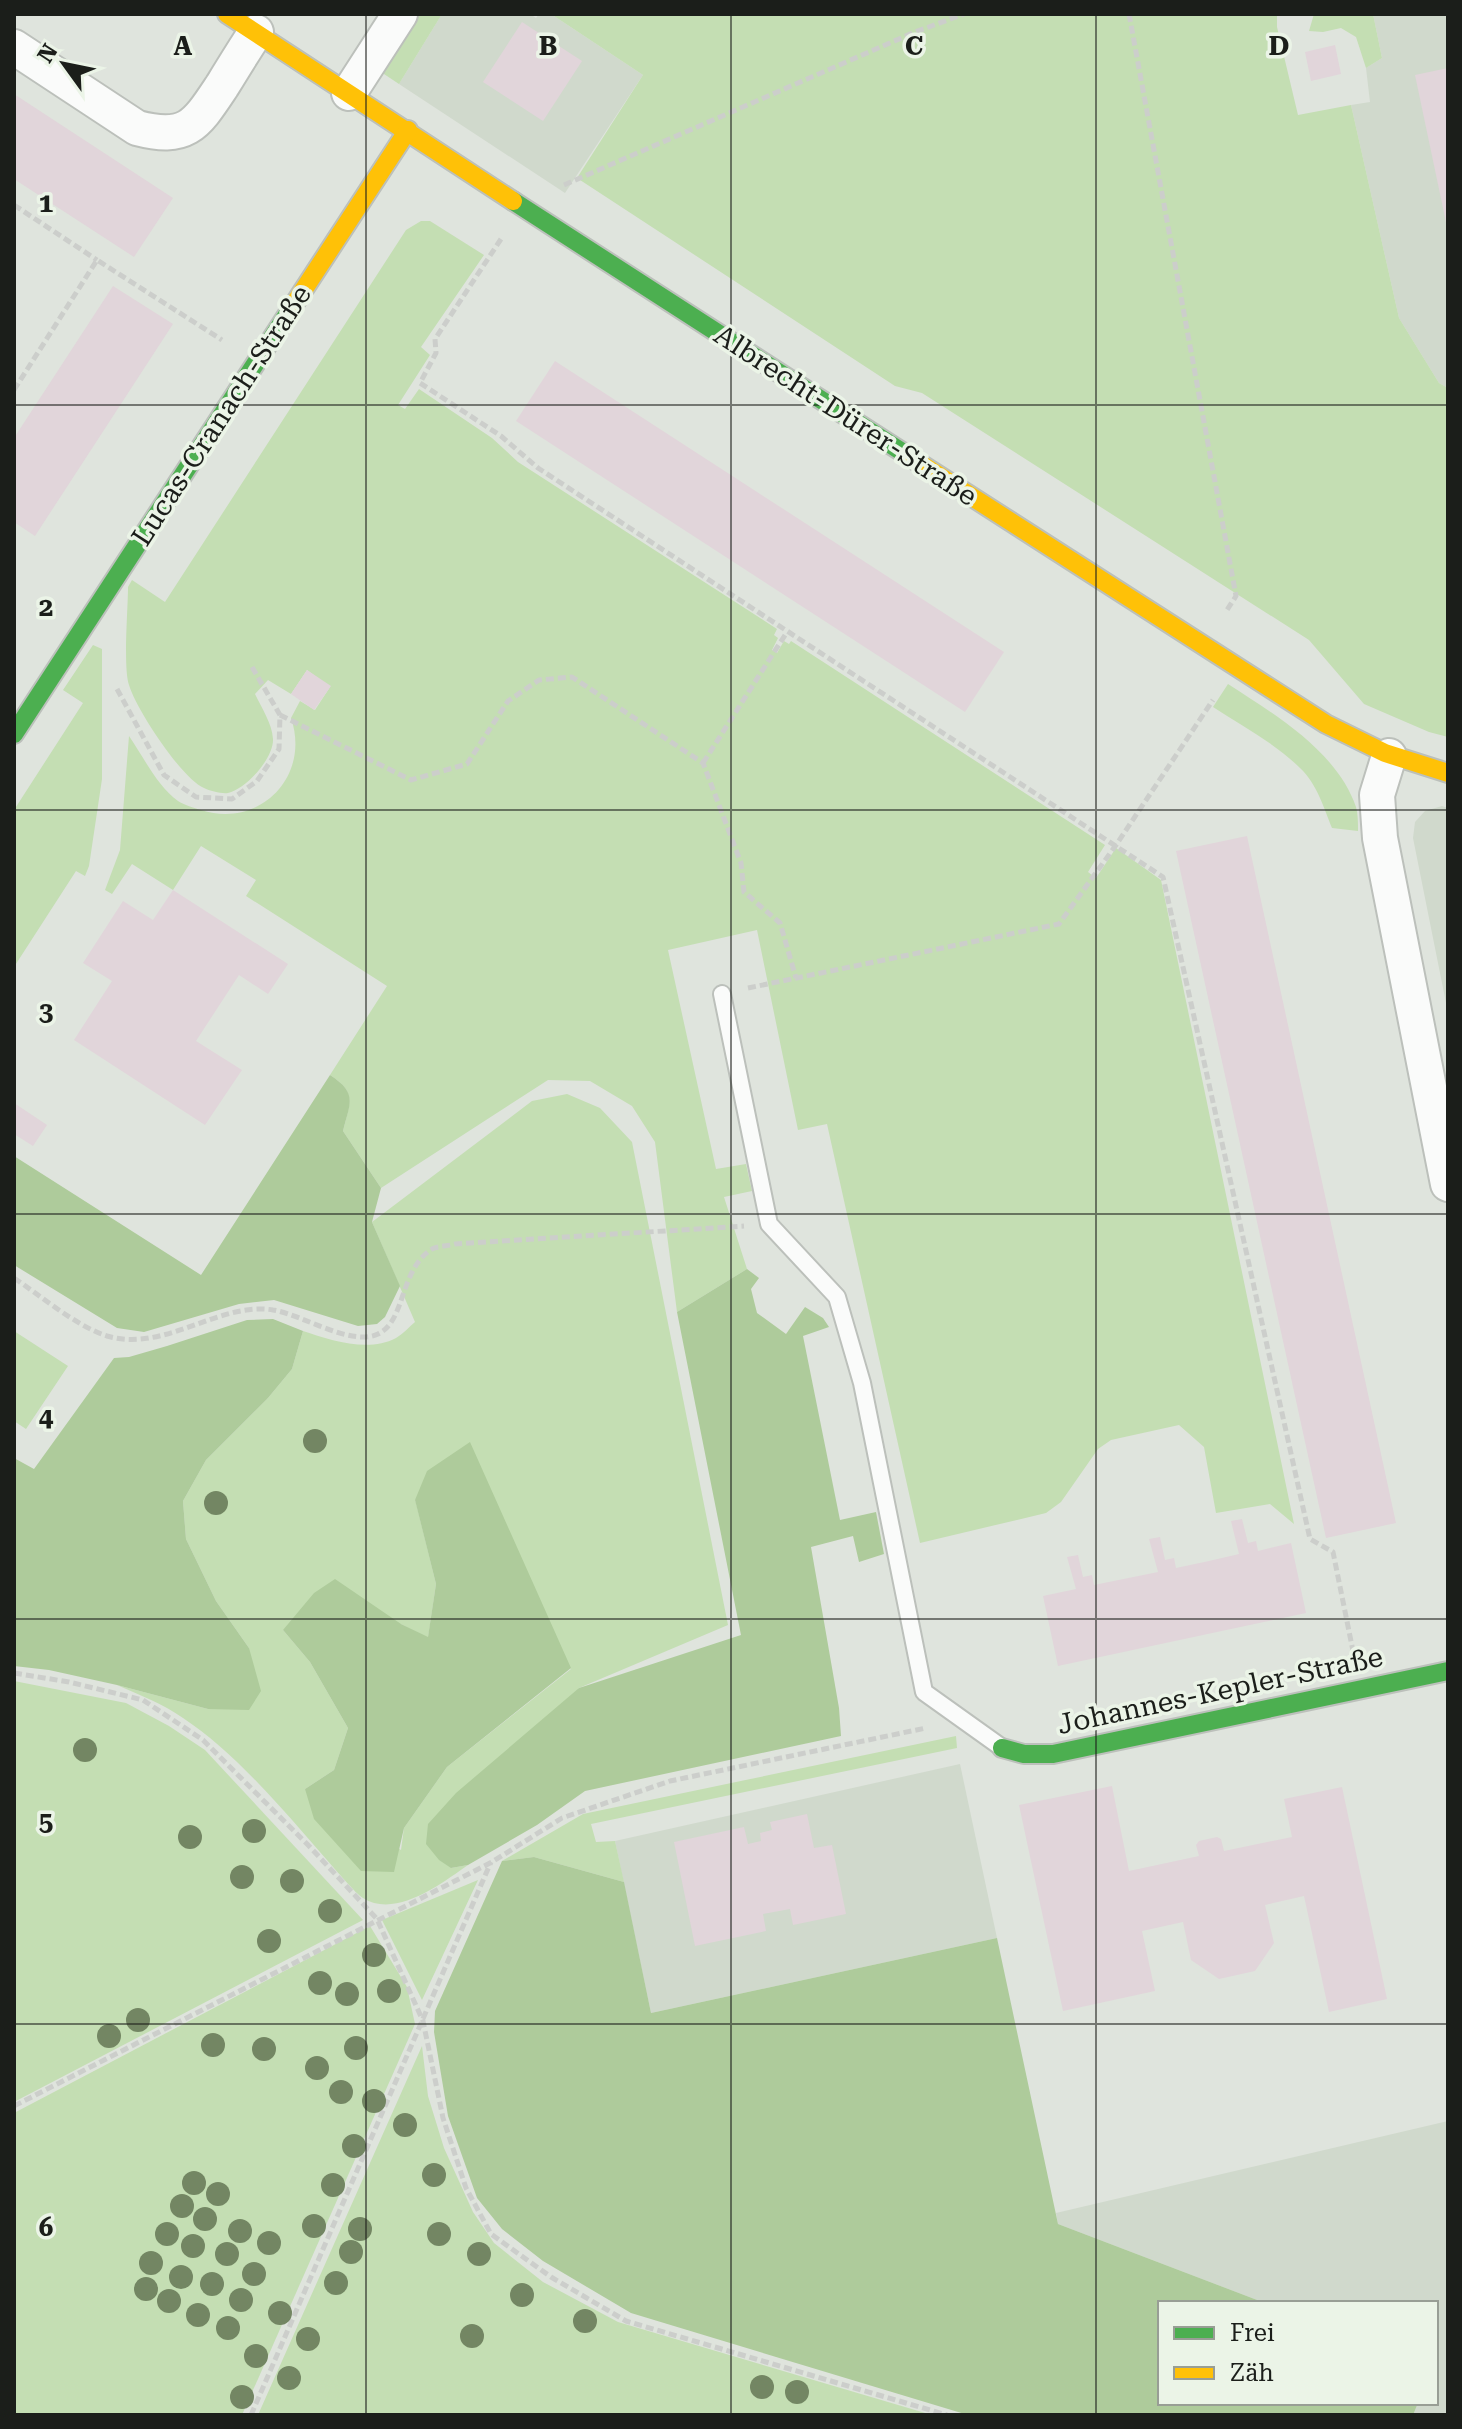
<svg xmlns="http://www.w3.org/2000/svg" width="1462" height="2429" viewBox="0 0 1462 2429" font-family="'Roboto Serif',serif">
	<rect width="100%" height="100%" fill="#dfe4dd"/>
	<g fill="#d0d9cc">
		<polygon points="442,14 530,14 536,18 539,14 551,14 643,75 565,193 399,84"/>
		<polygon points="1373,14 1448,14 1448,388 1439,383 1399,318 1351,105 1370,102 1366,68 1382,58"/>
		<polygon points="1442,806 1448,808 1448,1013 1413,838 1415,822 1425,811"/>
		<polygon points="960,1764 997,1938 651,2013 615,1841"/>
		<polygon points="1448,2121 1448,2415 1413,2415 1418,2403 1436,2403 1436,2303 1265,2303 1058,2224 1056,2213"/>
	</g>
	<g fill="#c4deb3" fill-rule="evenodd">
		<polygon points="416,14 442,14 399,84 381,72"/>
		<polygon points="551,14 1277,14 1277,27 1298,115 1351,105 1399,318 1439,383 1448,388 1448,737 1429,732 1364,704 1309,640 922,393 895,386 577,178 643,75"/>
		<polygon points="1314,14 1373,14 1382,58 1366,68 1356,37 1341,28 1323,32 1309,31"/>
		<path d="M421,221H430L484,255L421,347L430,355L398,405L405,409L419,389L492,438L518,462L777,629L774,635L778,638L772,650L777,653L784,641L789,644L791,641L1105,845L1088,872L1096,878L1116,848L1161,880L1294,1524L1270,1504L1216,1513L1204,1447L1179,1425L1111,1440L1098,1449L1061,1502L1046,1513L920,1543L827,1124L798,1130L757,930L668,950L716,1169L746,1164L752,1191L724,1197L747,1269L677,1312L655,1142L632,1106L590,1081L548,1080L381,1188L343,1131C350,1103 357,1092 330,1075L387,986L246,896L256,880L201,846L173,890L132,864L112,894L105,890L120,850L129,736C143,756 157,786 178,801C184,805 194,808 201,810C260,829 311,776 291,718L300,701L315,710L330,687L307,670L291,694L268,680L255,694C262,709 272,723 273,739C274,758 246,789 228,793C222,794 210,791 204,788C182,779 136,709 129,685C123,667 128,610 128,587L132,580L165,602L406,230Z"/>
		<polygon points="93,645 102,649 102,779 89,866 85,876 76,871 14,967 14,810 83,703 63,690"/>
		<path d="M1228,684C1274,714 1337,751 1356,807C1358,814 1358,823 1358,831L1332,828C1324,808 1317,784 1300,768C1276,744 1242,726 1213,707Z"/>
		<path d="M567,1094L600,1108L632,1142L728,1625L579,1688L451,1868L468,1865C442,1883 396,1919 363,1898C358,1895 353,1889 349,1885C300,1831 244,1758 183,1718C163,1704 140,1695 117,1685L208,1709L249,1648L216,1601L186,1539L183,1501L206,1460L268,1398L292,1369L303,1331C330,1340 368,1353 396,1338C403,1334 409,1327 415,1322L372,1222L532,1101ZM415,1499L571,1669L447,1767L404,1828L401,1850L305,1789L334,1770L348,1728L310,1662L283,1630L401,1624L428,1638L436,1584Z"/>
		<polygon points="14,1331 68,1366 26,1429 14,1421"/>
		<polygon points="14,1681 126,1703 169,1726 205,1750 363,1920 14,2102"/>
		<polygon points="956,1736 957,1748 591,1824 596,1842 615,1841 624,1882 534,1857 502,1861 583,1814"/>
		<polygon points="478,1880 422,2000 382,1920"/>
		<polygon points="370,1926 407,1987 415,2024 242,2415 14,2415 14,2113"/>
		<polygon points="422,2046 428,2096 444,2148 473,2212 494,2243 543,2282 618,2322 932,2415 258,2415"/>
	</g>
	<g fill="#aecb9b">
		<path d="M330,1075C358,1093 350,1103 343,1131L381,1188L372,1222L400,1286L385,1317L377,1324L358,1326L274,1300L239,1304L144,1332L117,1328L14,1265V1156L201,1275Z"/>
		<polygon points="747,1269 759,1278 751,1289 757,1313 786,1334 805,1307 823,1318 829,1327 803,1336 840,1520 876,1512 884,1554 859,1562 853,1536 811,1547 839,1708 841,1736 585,1791 537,1825 468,1865 451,1868 439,1860 426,1844 428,1824 456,1793 579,1688 741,1635 677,1312"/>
		<polygon points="273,1319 303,1331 292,1369 268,1398 206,1460 183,1501 186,1539 216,1601 249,1648 261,1691 249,1710 208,1709 117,1685 49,1670 14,1666 14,1458 34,1469 114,1358 129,1357 167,1346 247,1320"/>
		<polygon points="470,1442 571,1668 447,1767 404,1828 394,1872 361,1871 314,1819 305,1789 334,1770 348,1728 310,1662 283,1630 314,1593 335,1579 401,1624 428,1637 436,1584 415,1500 427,1471"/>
		<polygon points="534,1857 624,1882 651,2013 997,1938 1058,2224 1265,2303 1160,2303 1160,2403 1418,2403 1413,2415 968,2415 631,2313 543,2261 502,2229 477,2198 448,2116 434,2032 435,2011 502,1861"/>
	</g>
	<g fill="#e1d5da">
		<polygon points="522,22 582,61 543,121 483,82"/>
		<polygon points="1335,45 1341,74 1311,81 1305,52"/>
		<polygon points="1448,68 1448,227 1447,227 1415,75"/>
		<polygon points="14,94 173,198 134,257 14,179"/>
		<polygon points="113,286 173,324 35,536 14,522 14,438"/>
		<polygon points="555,361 1004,652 965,712 516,421"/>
		<polygon points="307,670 331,686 314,710 291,694"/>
		<polygon points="1247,836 1396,1523 1326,1538 1176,851"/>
		<polygon points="173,890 288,964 268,994 239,975 196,1041 242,1070 205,1125 74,1040 112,981 83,963 123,901 153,920"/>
		<polygon points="14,1103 47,1125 33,1146 14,1134"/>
		<polygon points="1242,1519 1248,1543 1256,1541 1258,1551 1291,1543 1306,1613 1058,1666 1043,1596 1076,1589 1067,1557 1078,1555 1083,1577 1092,1575 1094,1585 1158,1572 1149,1539 1160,1537 1165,1560 1174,1558 1176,1568 1209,1561 1239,1554 1231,1521"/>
		<polygon points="1112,1786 1129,1871 1199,1856 1196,1845 1199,1841 1217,1837 1221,1839 1224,1851 1292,1837 1284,1799 1342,1787 1387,1999 1329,2012 1304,1896 1265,1905 1274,1943 1255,1971 1219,1979 1191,1960 1183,1922 1142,1931 1155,1991 1063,2011 1019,1805"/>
		<polygon points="807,1814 814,1848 832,1845 846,1914 793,1925 790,1909 763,1914 766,1931 695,1946 674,1842 744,1827 748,1844 761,1841 760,1833 772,1830 770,1822"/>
	</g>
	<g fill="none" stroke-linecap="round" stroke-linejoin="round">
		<defs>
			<polyline id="lane" points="722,994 769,1224 837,1297 862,1383 924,1692 1001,1747"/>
			<g id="street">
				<path d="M14,47L137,128C187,141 196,125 222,86C233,68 244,50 256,32"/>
				<polyline points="349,93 400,14"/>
				<polyline points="1389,756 1377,795 1380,838 1448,1184"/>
			</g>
			<g id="fast">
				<polyline points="513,201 913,459"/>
				<polyline points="14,734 293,306"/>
				<polyline points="1002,1748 1024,1754 1053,1754 1448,1671"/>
			</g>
			<g id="slow">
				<polyline points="227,14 513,201"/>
				<polyline points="293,306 408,130"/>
				<polyline points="913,459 1326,724 1385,753 1448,773"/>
			</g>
		</defs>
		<use href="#lane" stroke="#bcc0bb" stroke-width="20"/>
		<use href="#street" stroke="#bcc0bb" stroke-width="38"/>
		<use href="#fast" stroke="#bcc0bb" stroke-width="22"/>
		<use href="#slow" stroke="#bcc0bb" stroke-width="22"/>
		<g stroke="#cccecb" stroke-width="5" stroke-dasharray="8 4" stroke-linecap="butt">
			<polyline points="1129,14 1236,596 1227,610"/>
			<polyline points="564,185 915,32 964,14"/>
			<polyline points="14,205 97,260"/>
			<polyline points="501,239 435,339 436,353 420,383 501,436 538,468 1163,877 1310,1539 1333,1552 1353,1651"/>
			<polyline points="14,390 97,260 222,340"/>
			<polyline points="117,689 164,775 196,797 232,799 257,781 279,749 280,715 252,667"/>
			<polyline points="280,715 411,780 467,764 508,701 539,680 572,677 703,763 741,863 744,892 780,923 796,978"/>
			<polyline points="703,763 787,632"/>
			<polyline points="748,988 1059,924 1116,845 1213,700"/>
			<path d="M14,1278C41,1296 76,1326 107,1336C165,1353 220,1301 273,1310C301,1314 351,1347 378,1334C406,1321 399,1270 432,1249C438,1246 449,1246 455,1244L744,1226"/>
			<polyline points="14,1673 69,1682 143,1700 203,1740 309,1846 377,1919 423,2021 443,2118 466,2188 491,2234 551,2277 626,2321 947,2415"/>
			<polyline points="14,2106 492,1862 562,1818 670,1781 926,1728"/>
			<polyline points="251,2415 491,1862"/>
		</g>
		<use href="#lane" stroke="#fafbfa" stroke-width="16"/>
		<use href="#street" stroke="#fafbfa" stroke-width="34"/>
		<use href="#fast" stroke="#4caf50" stroke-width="18"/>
		<use href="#slow" stroke="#ffc107" stroke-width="18"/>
	</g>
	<g fill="#738663">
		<circle cx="315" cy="1441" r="12"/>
		<circle cx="216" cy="1503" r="12"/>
		<circle cx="85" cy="1750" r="12"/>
		<circle cx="254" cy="1831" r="12"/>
		<circle cx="190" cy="1837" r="12"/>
		<circle cx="242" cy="1877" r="12"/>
		<circle cx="292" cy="1881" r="12"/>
		<circle cx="330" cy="1911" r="12"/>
		<circle cx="269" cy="1941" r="12"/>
		<circle cx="374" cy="1955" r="12"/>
		<circle cx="320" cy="1983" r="12"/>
		<circle cx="389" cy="1991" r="12"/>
		<circle cx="347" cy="1994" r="12"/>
		<circle cx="138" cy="2020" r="12"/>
		<circle cx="109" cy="2036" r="12"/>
		<circle cx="213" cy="2045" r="12"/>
		<circle cx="356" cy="2048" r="12"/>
		<circle cx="264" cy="2049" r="12"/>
		<circle cx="317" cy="2068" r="12"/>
		<circle cx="341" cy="2092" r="12"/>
		<circle cx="374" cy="2101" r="12"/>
		<circle cx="405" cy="2125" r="12"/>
		<circle cx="354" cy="2146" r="12"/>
		<circle cx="434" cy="2175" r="12"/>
		<circle cx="194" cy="2183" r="12"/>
		<circle cx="333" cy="2185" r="12"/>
		<circle cx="218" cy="2194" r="12"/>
		<circle cx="182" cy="2206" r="12"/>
		<circle cx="205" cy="2219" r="12"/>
		<circle cx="314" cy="2226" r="12"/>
		<circle cx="360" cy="2229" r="12"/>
		<circle cx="240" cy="2231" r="12"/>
		<circle cx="167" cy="2234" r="12"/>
		<circle cx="439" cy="2234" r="12"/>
		<circle cx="269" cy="2243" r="12"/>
		<circle cx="193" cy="2246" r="12"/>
		<circle cx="351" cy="2252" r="12"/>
		<circle cx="227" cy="2254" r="12"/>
		<circle cx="479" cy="2254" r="12"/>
		<circle cx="151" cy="2263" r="12"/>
		<circle cx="254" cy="2274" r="12"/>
		<circle cx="181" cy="2277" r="12"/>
		<circle cx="336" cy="2283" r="12"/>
		<circle cx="212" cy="2284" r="12"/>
		<circle cx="146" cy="2289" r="12"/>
		<circle cx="522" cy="2295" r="12"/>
		<circle cx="241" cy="2300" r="12"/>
		<circle cx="169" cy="2301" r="12"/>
		<circle cx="280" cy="2313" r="12"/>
		<circle cx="198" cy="2315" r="12"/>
		<circle cx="585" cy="2321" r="12"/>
		<circle cx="228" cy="2328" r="12"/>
		<circle cx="472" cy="2336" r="12"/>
		<circle cx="308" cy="2339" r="12"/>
		<circle cx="256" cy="2356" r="12"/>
		<circle cx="289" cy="2378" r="12"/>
		<circle cx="762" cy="2387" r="12"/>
		<circle cx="797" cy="2392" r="12"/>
		<circle cx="242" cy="2397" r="12"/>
	</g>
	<path fill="none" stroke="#1b1e1a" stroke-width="2" stroke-opacity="0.55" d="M366,14V2415M731,14V2415M1096,14V2415M14,405H1448M14,810H1448M14,1214H1448M14,1619H1448M14,2024H1448"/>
	<g text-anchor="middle" stroke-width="7" stroke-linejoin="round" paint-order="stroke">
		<g font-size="28" fill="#1b1e1a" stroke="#ebf4e7">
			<text transform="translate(221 415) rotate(-57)" y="10">Lucas-Cranach-Straße</text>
			<text transform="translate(846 415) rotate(33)" y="10">Albrecht-Dürer-Straße</text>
			<text transform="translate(1220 1690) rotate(-12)" y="10">Johannes-Kepler-Straße</text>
		</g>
	</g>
	<g font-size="26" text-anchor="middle" font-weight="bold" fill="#1b1e1a" stroke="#ebf4e7" stroke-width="7" stroke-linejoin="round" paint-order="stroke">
		<text x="183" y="55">A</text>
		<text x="548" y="55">B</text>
		<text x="914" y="55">C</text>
		<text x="1279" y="55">D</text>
		<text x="46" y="212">1</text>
		<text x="46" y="616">2</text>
		<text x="46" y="1021">3</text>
		<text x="46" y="1426">4</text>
		<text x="46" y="1831">5</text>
		<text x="46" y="2236">6</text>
	</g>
	<rect width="1462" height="2429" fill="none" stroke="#1b1e1a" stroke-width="32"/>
	<rect x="1158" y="2301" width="280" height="104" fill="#ebf4e7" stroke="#989e95" stroke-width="2"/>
	<rect x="1174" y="2327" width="40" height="12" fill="#4caf50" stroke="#989e95" stroke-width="2"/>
	<text x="1230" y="2341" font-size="24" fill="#1b1e1a">Frei</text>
	<rect x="1174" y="2367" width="40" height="12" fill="#ffc107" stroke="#989e95" stroke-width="2"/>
	<text x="1230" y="2381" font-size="24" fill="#1b1e1a">Zäh</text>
	<g transform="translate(64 64) rotate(303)" stroke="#ebf4e7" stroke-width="6" paint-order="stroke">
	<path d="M0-6L14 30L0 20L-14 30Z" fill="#1b1e1a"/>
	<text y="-12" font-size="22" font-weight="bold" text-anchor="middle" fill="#1b1e1a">N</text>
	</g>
</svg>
